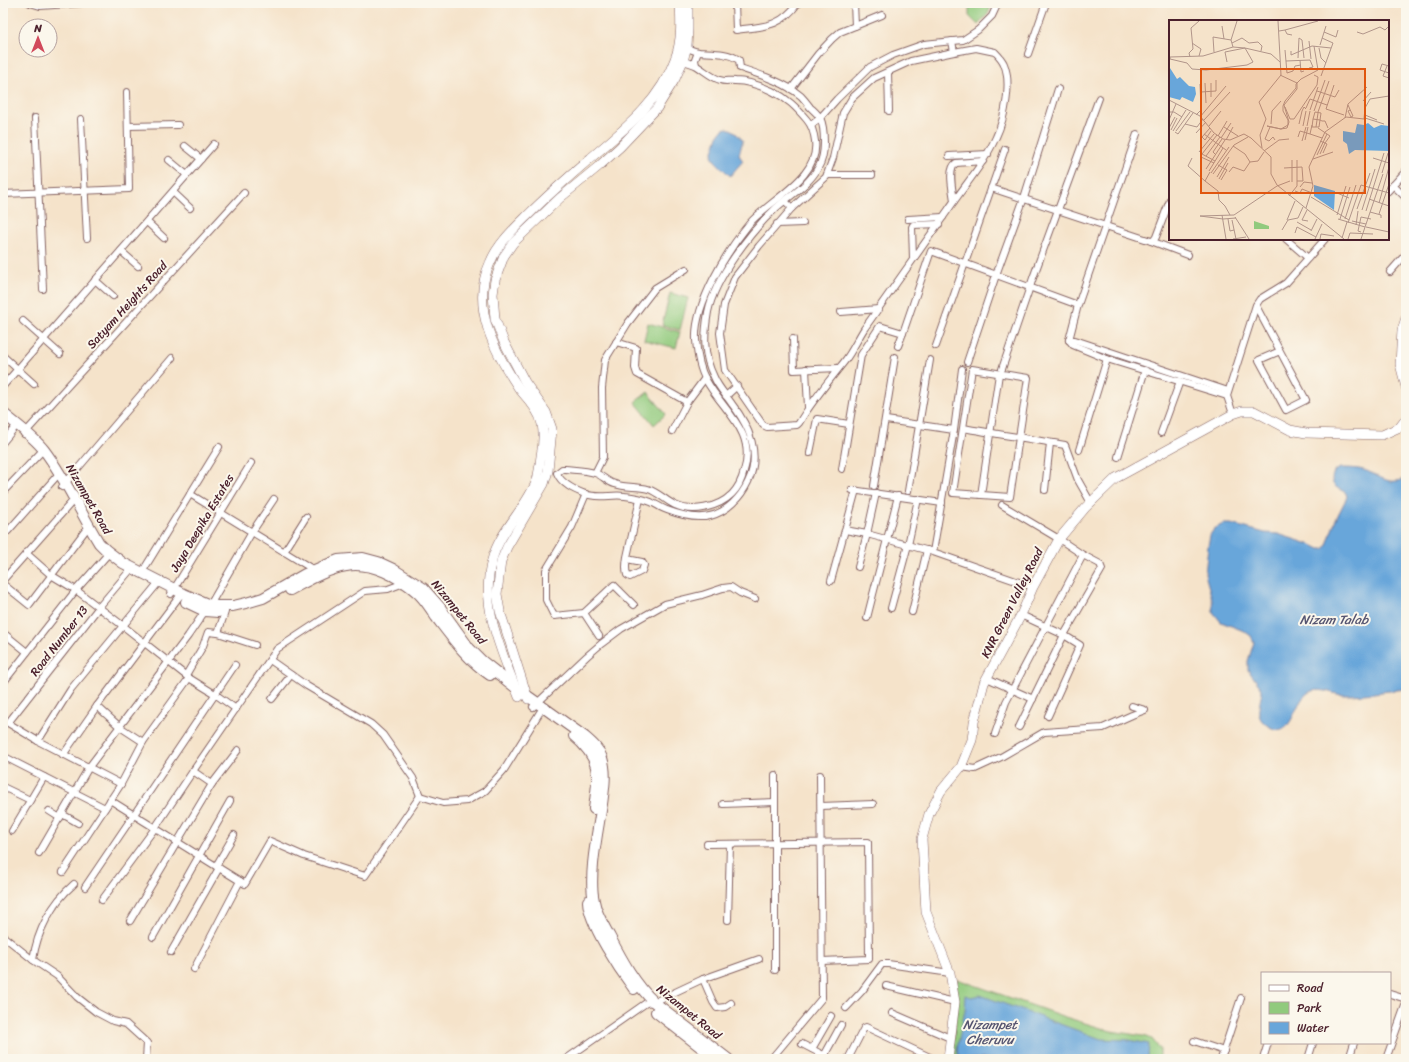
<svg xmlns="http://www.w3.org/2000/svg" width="1409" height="1062" viewBox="0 0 1409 1062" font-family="Sriracha,sans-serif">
	<rect width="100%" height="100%" fill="#fbf7ec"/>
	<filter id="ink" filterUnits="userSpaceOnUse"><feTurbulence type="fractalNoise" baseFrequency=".025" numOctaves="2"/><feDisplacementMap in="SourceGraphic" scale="8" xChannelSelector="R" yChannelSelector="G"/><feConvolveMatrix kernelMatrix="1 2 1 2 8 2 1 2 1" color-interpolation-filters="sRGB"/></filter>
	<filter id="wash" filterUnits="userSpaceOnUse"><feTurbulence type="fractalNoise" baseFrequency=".012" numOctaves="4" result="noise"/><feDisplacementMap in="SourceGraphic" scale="16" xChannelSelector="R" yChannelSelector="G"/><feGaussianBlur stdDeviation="0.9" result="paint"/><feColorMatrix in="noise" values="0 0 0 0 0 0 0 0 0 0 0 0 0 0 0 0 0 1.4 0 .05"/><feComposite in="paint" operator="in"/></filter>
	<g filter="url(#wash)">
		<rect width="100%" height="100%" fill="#f5e3ca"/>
		<g fill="#91ca7d" stroke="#6e7454">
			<polygon points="969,3 992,3 988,14 978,25 969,16"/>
			<polygon points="670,293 688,298 680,330 662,325"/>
			<polygon points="648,323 680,332 676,348 644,340"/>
			<polygon points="648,392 666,414 654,425 635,402"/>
			<polygon points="957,979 1065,1017 1111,1031 1143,1036 1152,1039 1160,1049 1160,1059 952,1059 956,1015"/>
		</g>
		<g fill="#68a6da" stroke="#596282">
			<path d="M727,128C736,130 736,135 743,140L739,155L743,161L730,176L715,161L712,155L718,136L723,129Z"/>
			<path d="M1340,468C1350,468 1362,468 1371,473C1386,480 1389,484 1406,479V689C1386,691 1365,695 1345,695C1334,695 1324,688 1312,691C1293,697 1295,738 1272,728C1251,718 1261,706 1262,689L1248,670V661L1254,642L1251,636L1244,631L1221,622L1213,612L1212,599L1205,574L1208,546L1210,535L1214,529L1223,524H1231L1265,533L1278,534L1312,545L1320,549H1324L1327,545L1335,521L1347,497L1346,493C1337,487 1328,486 1334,472Z"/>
			<polygon points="966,995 971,997 980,995 1101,1039 1129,1040 1149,1044 1148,1059 959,1059 957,1049 965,1010"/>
		</g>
	</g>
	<g filter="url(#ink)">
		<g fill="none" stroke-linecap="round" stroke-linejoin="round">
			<defs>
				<g id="street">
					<polyline points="30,3 40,6 83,3"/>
					<path d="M735,3L736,30C764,26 780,28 798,3"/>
					<polyline points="854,3 855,26 882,15"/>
					<polyline points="1028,54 1046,3"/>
					<path d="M680,60C685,62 692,63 697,66C705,71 711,77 720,80C725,82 730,80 735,81C747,81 761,86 772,91C787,98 796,107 807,120C812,126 814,133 815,141C820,178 770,199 749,224C727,251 694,304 696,340C697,353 699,368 706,380C722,410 757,431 744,471C742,479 738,488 732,494C718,508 692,513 675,505C666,501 658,492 648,489C638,486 625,488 615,484C607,482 602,475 595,473C586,470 574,470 565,469H562L557,473C561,484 575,490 585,494C599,499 612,494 625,496C634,497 643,499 651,502C656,504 661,508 667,510C680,515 697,519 710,516C727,512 741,497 748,482C761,455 750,427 732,404C726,395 718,387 714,377C703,355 704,335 708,312C715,278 750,232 776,208C789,196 809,185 818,168C823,160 824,152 824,143C824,135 824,125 820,118C818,114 813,110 810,107C807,103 804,99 801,96C784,82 761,75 740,68L739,60C727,52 713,53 699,52C694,51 689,49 684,47"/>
					<polyline points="696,65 695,60 698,52"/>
					<polyline points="888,72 889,111"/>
					<polyline points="791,89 818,54 832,39 840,32 855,26"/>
					<polyline points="35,118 43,289"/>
					<polyline points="81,119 87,238"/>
					<polyline points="811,125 820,118 837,99 870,67 893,55 924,44 963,40 978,30 992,16 998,3"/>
					<polyline points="128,126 178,125"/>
					<polyline points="185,146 201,159"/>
					<polyline points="949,156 988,154"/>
					<polyline points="169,160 187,175"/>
					<polyline points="827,175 872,175"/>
					<polyline points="1393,185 1406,198"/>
					<polyline points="991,188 1151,241 1154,240 1156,237 1170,200"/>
					<polyline points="1388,191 1406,171"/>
					<polyline points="173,192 190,208"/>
					<polyline points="3,194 129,189 127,92"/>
					<path d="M785,201L792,208L759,246L735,277L724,305L720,333L725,370L763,425L767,427L797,425L799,423C812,401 828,382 844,362C852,352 857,340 864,329C892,289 920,250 948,210C964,186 984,164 996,137C1005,118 1012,83 1004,64C1002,59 998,55 995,52L976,48L954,52L952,41"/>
					<path d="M954,201C953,191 947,169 956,163L983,161"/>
					<polyline points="792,208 826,177 833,158 843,113 852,98 874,78 911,61 954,52"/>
					<polyline points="908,219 943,217"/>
					<polyline points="147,222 164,238"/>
					<polyline points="777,224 803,223"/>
					<polyline points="1286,239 1308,258"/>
					<polyline points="1151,241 1188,255"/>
					<polyline points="121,251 138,266"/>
					<polyline points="913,258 912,227 913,225 939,224"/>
					<polyline points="1390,272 1406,254"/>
					<polyline points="95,280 113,296"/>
					<polyline points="1256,306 1306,400 1286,410 1259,360 1280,351"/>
					<polyline points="841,312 879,309"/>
					<polyline points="23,321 60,354"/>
					<polyline points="903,333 931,251 1078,305"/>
					<polyline points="793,339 794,370 838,368"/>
					<polyline points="1069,340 1078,305 1137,134"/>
					<polyline points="1069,340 1073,345 1107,359 1227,396"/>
					<polyline points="1069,340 1075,340 1228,391"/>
					<polyline points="616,342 636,348 635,368 637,374 687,402"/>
					<polyline points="936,346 1005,149"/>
					<polyline points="3,356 34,384"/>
					<polyline points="967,362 996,275 1024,198 1058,89"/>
					<polyline points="806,369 808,407"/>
					<polyline points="962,369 954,430 933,552 1033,587"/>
					<polyline points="1002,369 1033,278 1099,98"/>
					<polyline points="3,386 214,144"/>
					<polyline points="726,396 737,386"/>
					<polyline points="1233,414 1227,396 1256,305 1260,299 1286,283 1325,239"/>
					<polyline points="886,420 954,430"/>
					<path d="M963,428L953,493L1010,497L1028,378L972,369L963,428C997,434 1031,439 1065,445L1078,480L1091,503"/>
					<polyline points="672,431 687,402 705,378"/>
					<polyline points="1161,433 1180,381"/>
					<polyline points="24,434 244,193"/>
					<polyline points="3,442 17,425"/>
					<polyline points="1079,450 1107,359"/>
					<polyline points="810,453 817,419 849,424"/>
					<polyline points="1118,457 1145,370"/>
					<polyline points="842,469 861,355 880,326 903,333 898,346"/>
					<polyline points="595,473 603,457 602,388 605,360 628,323 655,288 686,269"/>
					<polyline points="874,486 895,357"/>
					<polyline points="62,487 172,358"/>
					<polyline points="852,490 942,503"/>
					<polyline points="1045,490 1050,443"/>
					<polyline points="908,491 930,360"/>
					<polyline points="3,492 43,450"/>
					<polyline points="190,494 314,570"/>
					<polyline points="586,494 572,527 546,570 546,600 554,616 584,613 614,585 634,605"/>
					<polyline points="981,495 999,374"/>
					<polyline points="1002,505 1059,539 1083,555 1100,564 1102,569 1064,635 1021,615"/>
					<polyline points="845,530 856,490"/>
					<polyline points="8,531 56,477 60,474"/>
					<polyline points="284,552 306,517"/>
					<polyline points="26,553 51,575 76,590 122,625 189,678 215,694 236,709"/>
					<path d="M627,559L642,562L644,565L642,571L630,577L627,575C625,568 626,563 627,557L640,499"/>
					<polyline points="858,567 867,534 876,493"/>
					<polyline points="141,574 219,447"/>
					<polyline points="3,580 71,503"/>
					<polyline points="831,581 845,530 867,534 933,552"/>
					<polyline points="3,584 29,605 85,531"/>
					<polyline points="171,594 251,463"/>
					<polyline points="210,605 252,532 274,499"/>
					<polyline points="891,608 908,545 918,499"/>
					<polyline points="225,612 218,633 255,645"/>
					<polyline points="912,612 927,550"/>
					<polyline points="584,613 599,636"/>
					<polyline points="867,618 898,496"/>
					<polyline points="6,635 27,652"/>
					<polyline points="270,660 307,686 371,724 383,735 413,778 420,796"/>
					<polyline points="186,675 203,646 208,632 218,633"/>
					<polyline points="987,678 1033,699"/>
					<polyline points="3,683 76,590 109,553"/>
					<polyline points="272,699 291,675"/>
					<polyline points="533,707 587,656 601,644 621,629 665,604 702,595 723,588 731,587 740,593 755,599"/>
					<polyline points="1019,727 1064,635 1080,645 1048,716"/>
					<polyline points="995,734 1006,702 1083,555"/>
					<polyline points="38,741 71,689 159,582"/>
					<polyline points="143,742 120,727 97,706 182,593"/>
					<polyline points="63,755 97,706"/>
					<polyline points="3,756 105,808"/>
					<polyline points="961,767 975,769 1001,757 1044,732 1103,728 1132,715 1145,710 1132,706"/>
					<polyline points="193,771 212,784"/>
					<polyline points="775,775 775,970"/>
					<polyline points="121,784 38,741 8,723 99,607 132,568"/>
					<polyline points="3,787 30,800"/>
					<polyline points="110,800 219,868 171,952"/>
					<polyline points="723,804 775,802"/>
					<polyline points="821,806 873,804"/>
					<polyline points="49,811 60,818"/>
					<polyline points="62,814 78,823"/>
					<polyline points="12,831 44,777"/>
					<polyline points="707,844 868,842 869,959 822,961"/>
					<polyline points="39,853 89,767 188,636 205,611"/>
					<polyline points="216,866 234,835"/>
					<polyline points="63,872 121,784 143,742 189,678"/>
					<polyline points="240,881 245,884 270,841 304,856 365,876 420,796 443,803 467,801 485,791 504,770 540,712"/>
					<path d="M74,884C52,903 37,931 33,960L57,976L77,997L96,1012L113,1021L126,1024L147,1043L146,1059"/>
					<polyline points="85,887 235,665"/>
					<polyline points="102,900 155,828 193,771 277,649 365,591 388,589 404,583"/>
					<polyline points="728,920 730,844"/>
					<polyline points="130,921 212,784 238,750"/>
					<polyline points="3,936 33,960"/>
					<polyline points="153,937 230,801"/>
					<polyline points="194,969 240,881 219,868"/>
					<polyline points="703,979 713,1002 717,1008 725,1007 731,1003"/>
					<polyline points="886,986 955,1002"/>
					<polyline points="1390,994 1406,999"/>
					<polyline points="846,1008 862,991 882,964 888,964 950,973"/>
					<polyline points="892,1013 950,1038"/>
					<polyline points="1194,1041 1224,1051"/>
					<polyline points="802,1044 831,1059"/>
					<polyline points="812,1049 831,1016"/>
					<polyline points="824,1056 841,1025"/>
					<polyline points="566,1059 646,1003 654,1002 703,979 759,959"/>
					<polyline points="771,1059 822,998 820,775"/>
					<polyline points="848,1059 864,1028 866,1027 934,1059"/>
					<polyline points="1221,1059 1241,998"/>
					<polyline points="1263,1059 1268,1043"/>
					<polyline points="1308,1059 1313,1043"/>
					<polyline points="1349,1059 1354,1043"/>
					<polyline points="1386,1059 1406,1003"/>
				</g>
				<g id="secondary">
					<polyline points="1406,318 1402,330 1400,364 1406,387"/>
					<path d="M519,697C503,654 479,607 492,560C500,530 526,509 537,480C539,472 540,464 541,456C543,446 544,434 542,424C539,409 526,398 518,387C494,351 470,306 490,263C498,243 515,228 530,213C550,193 571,175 593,156C626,128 660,101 675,59C682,41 681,22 680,3"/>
					<polyline points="528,699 500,611 497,594 501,561 507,547 544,484 548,471 552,429 546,412 525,382 504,342 495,319 493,294 495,280 504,256 513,243 560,198 599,166 620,147 657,108 675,79 683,61 687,46 688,29 688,3"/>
					<polyline points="948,1059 955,1002 950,973 926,912 922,839 929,814 941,791 961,767 972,740 974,722 984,683 1021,615 1033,587 1059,539 1085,508 1116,478 1233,414 1242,411 1254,411 1290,430 1306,433 1382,435 1400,427 1406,419"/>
				</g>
				<g id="primary">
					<path d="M3,413C17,425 33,436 44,450C66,479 80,512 99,543L106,550L123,563L184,594L210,605L217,606H233L246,603L263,598L305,574L338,560L363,558L378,562L393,569L423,588L439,606L469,648L482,661L515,687L585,737C592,743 599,749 602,758C607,773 604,789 602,804C598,831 588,875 594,901C596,914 604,926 610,937C622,960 635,984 654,1002L728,1059"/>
					<path d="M290,590C307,581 327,569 346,566C371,561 400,577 418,593C425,600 431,609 436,617C453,639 467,659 490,675"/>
					<polyline points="186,602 205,611 218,612"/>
					<path d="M574,736C603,760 598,776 594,809"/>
					<path d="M588,901C589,924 620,970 634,989"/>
					<polyline points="656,1012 716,1059"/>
				</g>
			</defs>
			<use href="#street" stroke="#866463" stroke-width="8"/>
			<use href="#secondary" stroke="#866463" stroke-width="10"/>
			<use href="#primary" stroke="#866463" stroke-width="12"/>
			<use href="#street" stroke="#fff" stroke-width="6"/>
			<use href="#secondary" stroke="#fff" stroke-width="9"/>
			<use href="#primary" stroke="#fff" stroke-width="10"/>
		</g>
	</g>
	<g text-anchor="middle" stroke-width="4" stroke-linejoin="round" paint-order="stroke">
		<g font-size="12" fill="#4a1f2b" stroke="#fbf7ec">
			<text transform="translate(127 305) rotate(-48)" y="4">Satyam Heights Road</text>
			<text transform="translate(89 499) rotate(60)" y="4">Nizampet Road</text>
			<text transform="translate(202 523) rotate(-59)" y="4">Jaya Deepika Estates</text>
			<text transform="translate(1012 603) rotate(-63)" y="4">KNR Green Valley Road</text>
			<text transform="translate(459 612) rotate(51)" y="4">Nizampet Road</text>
			<text transform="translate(59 641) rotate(-52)" y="4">Road Number 13</text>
			<text transform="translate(689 1012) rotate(39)" y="4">Nizampet Road</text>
		</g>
		<g font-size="13" font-style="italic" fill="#565571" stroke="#fbf7ec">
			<text x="1334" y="624">Nizam Talab</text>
			<text x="990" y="1029">Nizampet<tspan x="990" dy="15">Cheruvu</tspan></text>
		</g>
	</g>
	<g transform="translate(1169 20)">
		<rect width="220" height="220" fill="#f5e3ca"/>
		<path d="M85,201L100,206V209H85Z" fill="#91ca7d"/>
		<path d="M1,48L8,59L11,57L20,66L26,67L27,74L24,82L13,77L11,80L0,77ZM199,103L205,108L212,105L220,106V131L186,130L180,134L178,124L174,121V111L186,113L188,104L195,105ZM145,165L166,171L165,190L145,176Z" fill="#68a6da"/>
		<path fill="none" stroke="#b1958a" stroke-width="1" d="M53,6L55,19M116,10L149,1M110,11L116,10L118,14L123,15M155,12L167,17L169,10M188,12L194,14L211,7L216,10L220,6M140,21L142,39M23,23L32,29L30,36M63,23L73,18L80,23L89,22L93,26L92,31M151,25L157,6M64,27L62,20L68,1M150,28L152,38L157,43M116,30L118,53L124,51L126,46L132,45M122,31V35L143,26L162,28M45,32L44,17L62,20M1,37V39L18,43L23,49L37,50L78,45L84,42L76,28L56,32L58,42M1,37L34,36L64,27L76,28L102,34L111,42M21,37L20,33L24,29L22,8L30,1M129,38L130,18L133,20L135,38M131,40L132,52L135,51M117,41L141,40L144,47L140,48M218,46L214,56L220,58M220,46L213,44L211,50L220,53M111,55L128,63M152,56L164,23L153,18M36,63L37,83M42,63V77M128,63V69L115,85L120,102L118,108L112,109L98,106L112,109L119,105V100L114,91V86L116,81L127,68V64L132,59L149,50L145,26M148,71L166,77L170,70M32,72L47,71V60M0,80L31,96L45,113L54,119L61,120L75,114L82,118L102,137V154L108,165L175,219M194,81L202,72M179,85L184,96L182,97L179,91L181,90M116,87L121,99H125L148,65L149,57L145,55M137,88L141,79L158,85M157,89L165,65M157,89L175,95M141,90L149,67M145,91L156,60M0,92H5L13,97M149,92L160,61M27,95L32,90L31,64M196,95L208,100M31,97L57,66M176,98L179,84L198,67M196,98L215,104M144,99L143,107H150L152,93L146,92L144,99L151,100L153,101H156L159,108M0,100L7,84M35,100L61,72M16,104L28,107L34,99M102,104L103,91L112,81M130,104L133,91L135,87L137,89M143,105L141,114L153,118M40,106L52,91M134,106L137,91M138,106L141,91M55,107L69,116M101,107L96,119L100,121L104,117L106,120M147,107L149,93M0,108L6,97M41,108L33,117L36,120L42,111M149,108L161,116L156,123L151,121M2,110L8,98M4,111L17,90M7,111L21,92M6,112L9,114L24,93M27,113L37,102M35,114L57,130M49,116L58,101M129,117L131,111L141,114M52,118L62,103M57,120L64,107M136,120L139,107M133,121L137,107M64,126L76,134L81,142M93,128L91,115L97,99L90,82L112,55L109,1M95,131L110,120L120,119M30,132L45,114M151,134L156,123L158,124L154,133M47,135L44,132L53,119M148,135L158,114M37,136L51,117M32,137L45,143M23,138L19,146L36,161M204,138L220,143M144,139L164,132M123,140V162M46,141L33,134L48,115M49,145L58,150L52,160M115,148L133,147L134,161H128M37,149L56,120M40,151L54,128M41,152L36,161L49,171L50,180L56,186L61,195M60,152L64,147L75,151L81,142L89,141L95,132M42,153L60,127M213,153L219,133M44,154L65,125L79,117M48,157L60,137M50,159L59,143M131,167L135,162L143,163M126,171L131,173L133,169L143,173M168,173L180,178M120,176L128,166V140M142,177L180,200M200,179L220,186M210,183L220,147M137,188L144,166L140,147L156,112L177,97L195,99L196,88L201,79L220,76M188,189L201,153M138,190L133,200L139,201M193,190L206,149M197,191L215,133M201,192L212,195V198M210,194L220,164M53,195L57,219M168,195L177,166M66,197L80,219M67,198L54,199L31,196L65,195L108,166L121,161M59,199L61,211L65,210M169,199L196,207M171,199L181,167M176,199L187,165M63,200L67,219M118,200L126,181M183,201L197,204M128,202L142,210M179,203L192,165L220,173M187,205L189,191M197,207L220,212M113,210L119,200L129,198L134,187M142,211L148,199M192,212L189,211L192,197L202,199M126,213L128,207L147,217M173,218L178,202M64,219L77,217M146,219L153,204M151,219L152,214L165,216M179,219L181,213L204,214M192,219L214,154"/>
		<path fill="#e0560e" fill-opacity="0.15" stroke="#e0560e" stroke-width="2" d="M32,49H196V173H32Z"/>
		<rect width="220" height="220" fill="none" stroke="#4a1f2b" stroke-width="2"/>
	</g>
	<rect width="1409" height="1062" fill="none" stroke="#fbf7ec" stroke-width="16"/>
	<rect x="1261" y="972" width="130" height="72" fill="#fbf7ec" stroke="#b4a19f"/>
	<rect x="1269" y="985" width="20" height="6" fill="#ffffff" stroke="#b4a19f"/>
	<text x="1297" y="992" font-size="12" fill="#4a1f2b">Road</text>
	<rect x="1269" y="1002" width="20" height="12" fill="#91ca7d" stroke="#b4a19f"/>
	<text x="1297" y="1012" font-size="12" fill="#4a1f2b">Park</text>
	<rect x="1269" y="1022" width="20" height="12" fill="#68a6da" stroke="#b4a19f"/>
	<text x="1297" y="1032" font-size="12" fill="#4a1f2b">Water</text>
	<g transform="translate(38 38)"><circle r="19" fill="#fbf7ec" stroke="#b4a19f"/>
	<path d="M0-3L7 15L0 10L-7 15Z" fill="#d1495b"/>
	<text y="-6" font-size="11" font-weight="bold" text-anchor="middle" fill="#4a1f2b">N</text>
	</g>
</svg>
